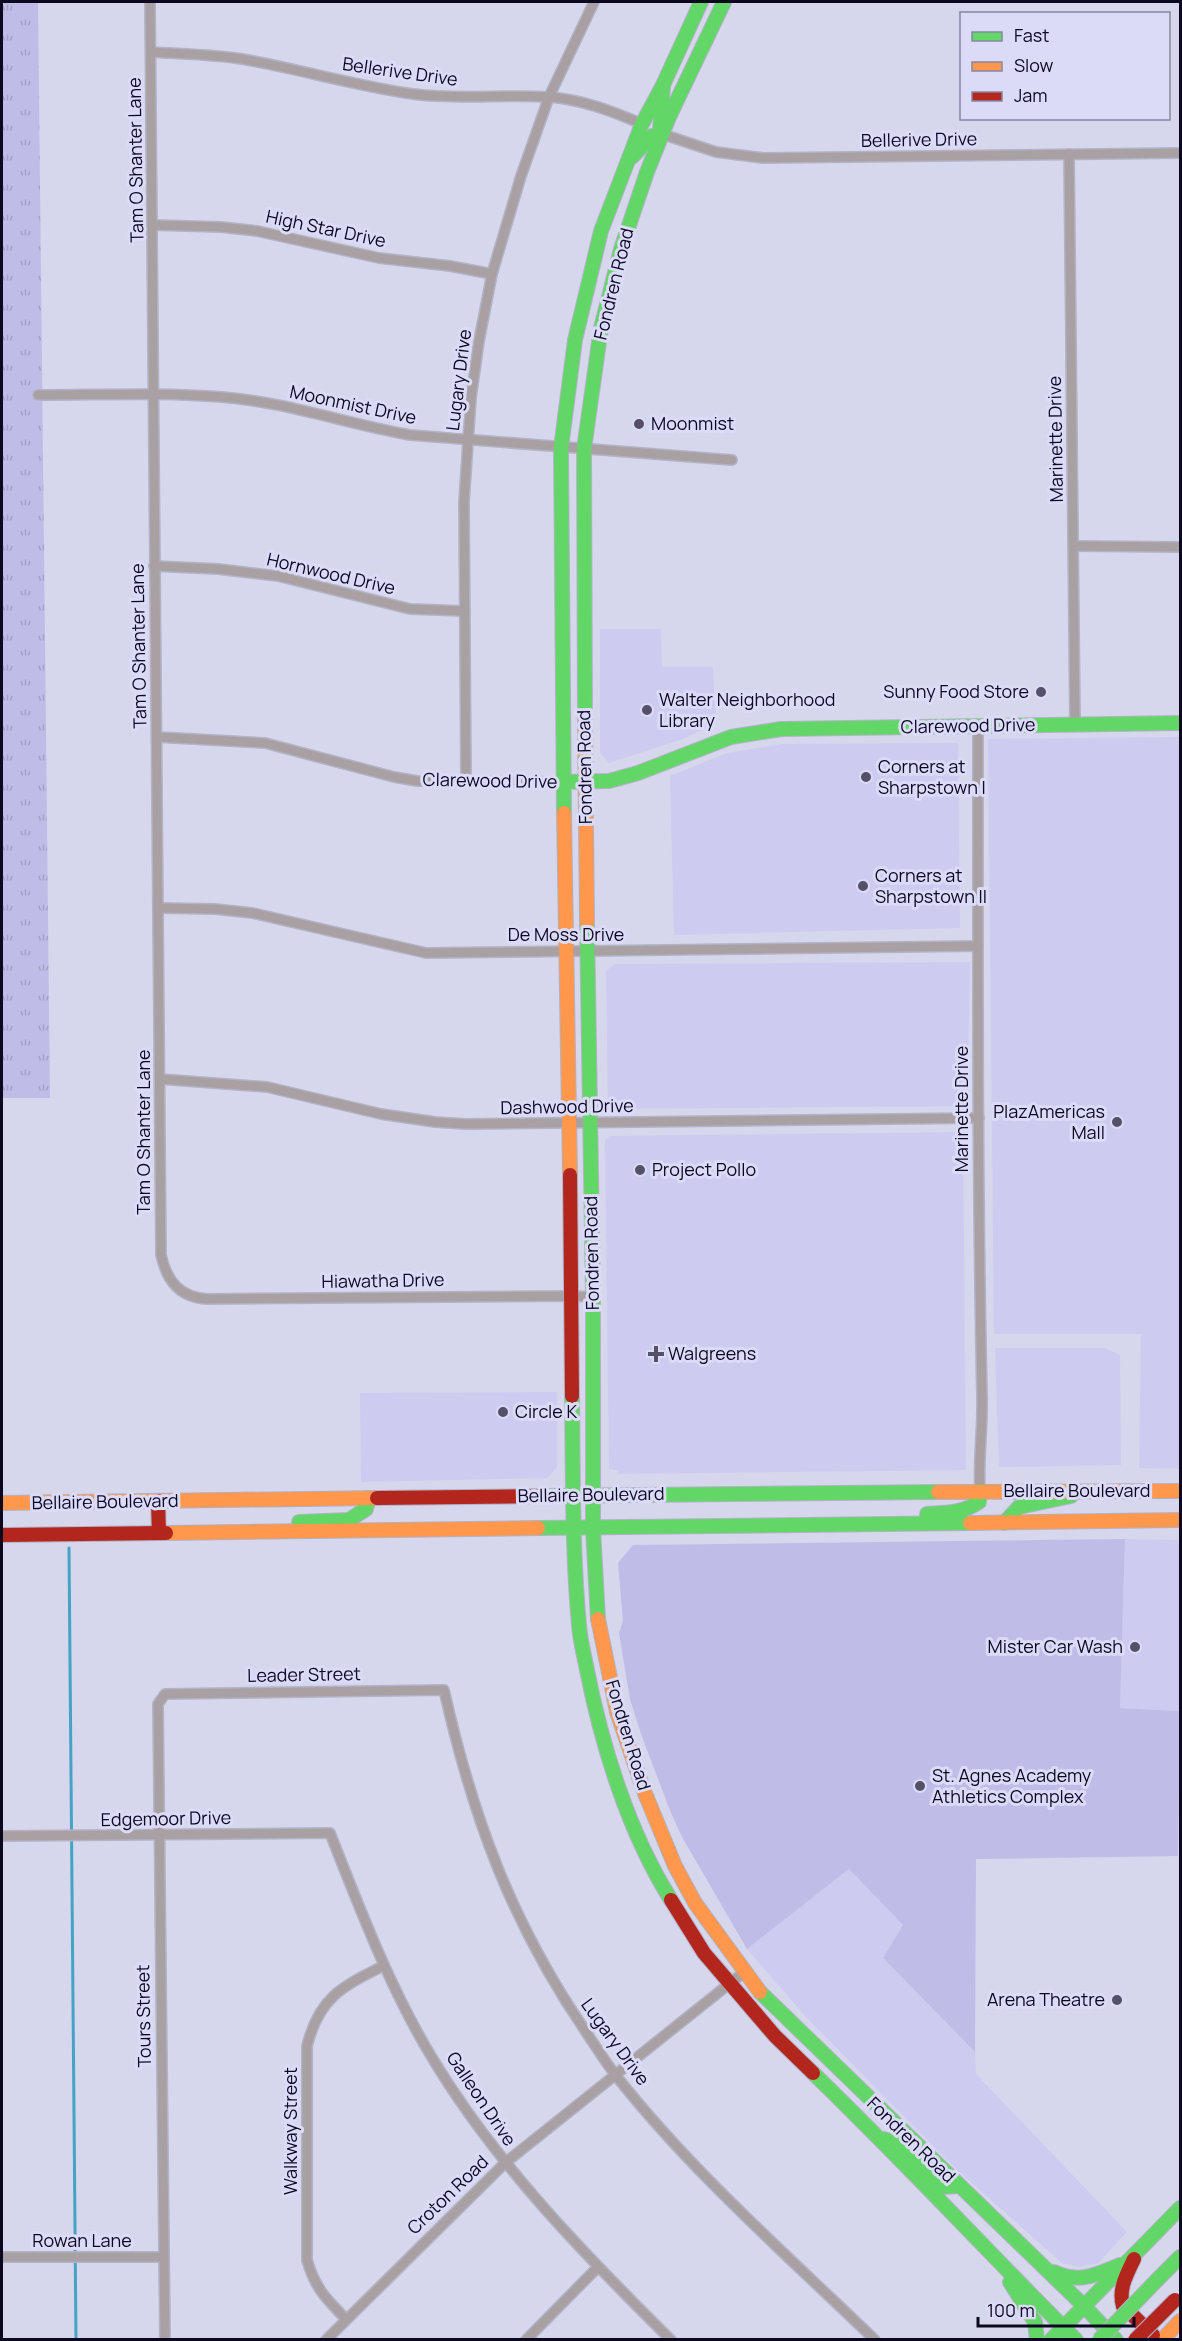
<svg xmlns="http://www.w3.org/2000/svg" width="1182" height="2341" viewBox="0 0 1182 2341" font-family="Manrope,sans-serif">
	<defs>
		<pattern id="grass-tufts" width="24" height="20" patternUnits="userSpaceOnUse" patternTransform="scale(1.5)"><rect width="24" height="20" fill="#bfbde8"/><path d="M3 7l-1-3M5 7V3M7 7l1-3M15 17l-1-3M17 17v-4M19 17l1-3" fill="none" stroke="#a3a1c7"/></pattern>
	</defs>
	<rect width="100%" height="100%" fill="#d6d6ed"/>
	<g fill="#cdccf0">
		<polygon points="600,629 661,629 662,667 713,667 716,724 680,740 609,763 600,753"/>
		<polygon points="1180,737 1180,1469 1139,1468 1141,1334 994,1334 988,739"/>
		<polygon points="958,743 960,928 674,935 670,776 727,753 782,744"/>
		<polygon points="970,962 967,1106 611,1109 608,1106 606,971 615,964"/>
		<polygon points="963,1132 966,1470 620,1474 616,1470 609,1469 605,1140 610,1136"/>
		<polygon points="995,1348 1105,1348 1120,1355 1121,1465 999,1467"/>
		<polygon points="557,1392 557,1467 547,1478 361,1482 360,1393"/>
		<polygon points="1125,1539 1180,1540 1180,1711 1120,1708"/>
		<polygon points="849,1869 904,1926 883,1958 975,2052 976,2074 1127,2232 1098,2263 1079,2267 1062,2263 955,2168 806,2017 747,1949"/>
	</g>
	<polygon fill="url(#grass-tufts)" points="2,2 38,2 50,1098 2,1098"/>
	<polygon fill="#bfbde8" points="1125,1539 1120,1708 1180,1711 1178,1856 976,1859 975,2052 883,1958 903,1925 849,1869 747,1949 682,1837 671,1813 641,1734 630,1699 619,1633 623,1621 618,1563 633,1545"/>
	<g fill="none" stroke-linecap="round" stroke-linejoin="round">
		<polyline stroke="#45a3c5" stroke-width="3" points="69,1548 76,2340"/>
		<defs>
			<g id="street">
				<path d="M150,2L161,1255C167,1281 179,1297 207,1299L572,1296L593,1297"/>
				<path d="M151,52C181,54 212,54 242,59C299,69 355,86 413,94C458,100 504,94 550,97C583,100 612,111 642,124"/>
				<polyline points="662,134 716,152 763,158 1180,153"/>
				<polyline points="1069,154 1075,724"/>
				<polyline points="153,225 221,227 257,231 379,258 450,266 492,274"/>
				<path d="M38,395C99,395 161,392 222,397C286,402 347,424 410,435L732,460"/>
				<polyline points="1074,546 1180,547"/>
				<polyline points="154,566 218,569 278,576 410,609 464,611"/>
				<path d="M978,726C978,949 977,1173 982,1396C983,1428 978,1459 980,1491"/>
				<polyline points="157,737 265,743 394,777 417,781 563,782"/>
				<polyline points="466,782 464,502 471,398 479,341 492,274 521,176 549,97 594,2"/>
				<polyline points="159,908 215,909 252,913 426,953 978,946"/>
				<polyline points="160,1079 267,1087 381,1114 435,1122 465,1124 979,1118"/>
				<path d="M2,1836L330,1833C360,1909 389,1986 431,2056C495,2163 583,2253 671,2340"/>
				<polyline points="2,2257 164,2257"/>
				<path d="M346,2319C326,2299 315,2288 307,2260V2046C319,1998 341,1987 383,1966"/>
				<path d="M165,2340L158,1704L165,1694L444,1690C473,1818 511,1922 586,2032C596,2047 606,2063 617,2077C693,2173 787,2255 875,2340"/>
				<polyline points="326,2340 505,2163 744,1972"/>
				<polyline points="526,2340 598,2267"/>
			</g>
			<g id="fast">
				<polyline points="660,129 663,86"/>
				<polyline points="632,157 652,136 662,134"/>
				<polyline points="585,722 584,449 601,328 621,249 647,172 669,117 724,2"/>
				<polyline points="563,782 609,781 638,773 731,737 781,729 1180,723"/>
				<polyline points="564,813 561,448 575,340 601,231 642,124 663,85 701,2"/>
				<polyline points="587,923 593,1297 593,1529 598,1619"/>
				<path d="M572,1396C573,1472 572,1549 579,1625C580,1640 584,1655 587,1670C602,1747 629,1833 671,1900"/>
				<polyline points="542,1496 938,1492"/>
				<path d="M927,1514C946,1513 963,1513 979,1502L980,1491"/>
				<polyline points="299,1522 349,1520 366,1509 369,1498"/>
				<polyline points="1004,1523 1019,1507 1071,1496"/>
				<polyline points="538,1528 970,1523"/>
				<polyline points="760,1992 1083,2305 1116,2340"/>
				<path d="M813,2073C903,2160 988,2252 1076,2340"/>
				<polyline points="883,2139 897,2143 941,2187 958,2186"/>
				<path d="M1054,2272C1079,2284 1096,2275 1120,2265"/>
				<polyline points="1157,2280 1180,2257"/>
				<polyline points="1010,2282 1035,2322 1037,2340"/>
				<polyline points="1051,2340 1180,2208"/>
			</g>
			<g id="slow">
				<polyline points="585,722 587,923"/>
				<polyline points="564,813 570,1175"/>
				<polyline points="938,1492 1180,1491"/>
				<polyline points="2,1503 377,1498"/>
				<polyline points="970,1523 1180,1520"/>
				<polyline points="166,1533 538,1528"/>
				<polyline points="598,1619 617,1712 644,1791 675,1866 695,1903 760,1992"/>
				<polyline points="1162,2340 1180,2321"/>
			</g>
			<g id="jam">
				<polyline points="570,1175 572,1396"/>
				<polyline points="377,1498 542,1496"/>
				<polyline points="158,1501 159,1533"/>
				<polyline points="2,1535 166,1533"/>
				<polyline points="671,1900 704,1953 775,2036 813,2073"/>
				<path d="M1134,2259C1127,2274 1118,2289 1123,2306L1153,2335"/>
			</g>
		</defs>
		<use href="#street" stroke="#b3b3c6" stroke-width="12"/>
		<use href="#fast" stroke="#b3b3c6" stroke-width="16"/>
		<use href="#slow" stroke="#b3b3c6" stroke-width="16"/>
		<use href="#jam" stroke="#b3b3c6" stroke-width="16"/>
		<use href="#street" stroke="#a8a0a2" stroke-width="9"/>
		<use href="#fast" stroke="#63d668" stroke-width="14"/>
		<use href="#slow" stroke="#ff974d" stroke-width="14"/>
		<use href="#jam" stroke="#b3261e" stroke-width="14"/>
		<defs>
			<polyline id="fast-bridge" points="1099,2340 1157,2280"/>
			<polyline id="jam-bridge" points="1135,2340 1175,2300"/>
		</defs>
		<use href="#fast-bridge" stroke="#b3b3c6" stroke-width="16" stroke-linecap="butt"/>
		<use href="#jam-bridge" stroke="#b3b3c6" stroke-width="16" stroke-linecap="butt"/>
		<use href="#fast-bridge" stroke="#63d668" stroke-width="14"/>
		<use href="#jam-bridge" stroke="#b3261e" stroke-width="14"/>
	</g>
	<g fill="#535068" stroke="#dbdbf8" stroke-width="2">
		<circle cx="639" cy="424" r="6"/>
		<circle cx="1041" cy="692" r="6"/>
		<circle cx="647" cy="710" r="6"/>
		<circle cx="866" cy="777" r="6"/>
		<circle cx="863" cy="886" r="6"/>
		<circle cx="1117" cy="1122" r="6"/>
		<circle cx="640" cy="1170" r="6"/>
		<path d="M653 1345h6v6h6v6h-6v6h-6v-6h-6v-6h6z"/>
		<circle cx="503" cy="1412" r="6"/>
		<circle cx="1135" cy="1647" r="6"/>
		<circle cx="920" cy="1786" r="6"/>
		<circle cx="1117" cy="2000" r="6"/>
	</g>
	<g text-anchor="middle" stroke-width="6" stroke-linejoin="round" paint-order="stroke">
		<g font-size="18" fill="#0c0820" stroke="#dbdbf8">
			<text transform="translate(400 72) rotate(8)" y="6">Bellerive Drive</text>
			<text transform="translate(919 140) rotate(-1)" y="6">Bellerive Drive</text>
			<text transform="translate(136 160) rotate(-91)" y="6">Tam O Shanter Lane</text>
			<text transform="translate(326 229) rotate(12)" y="6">High Star Drive</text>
			<text transform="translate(614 284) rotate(-76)" y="6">Fondren Road</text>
			<text transform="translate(459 380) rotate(-83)" y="6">Lugary Drive</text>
			<text transform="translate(353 405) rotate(12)" y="6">Moonmist Drive</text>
			<text transform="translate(1056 439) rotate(-91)" y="6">Marinette Drive</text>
			<text transform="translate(331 574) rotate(13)" y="6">Hornwood Drive</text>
			<text transform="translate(139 646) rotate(-91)" y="6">Tam O Shanter Lane</text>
			<text transform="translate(968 726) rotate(-1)" y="6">Clarewood Drive</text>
			<text transform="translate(585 767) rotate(-91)" y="6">Fondren Road</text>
			<text transform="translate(490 781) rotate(1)" y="6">Clarewood Drive</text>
			<text x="566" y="941">De Moss Drive</text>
			<text transform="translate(567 1107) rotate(-1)" y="6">Dashwood Drive</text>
			<text transform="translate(962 1109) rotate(-90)" y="6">Marinette Drive</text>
			<text transform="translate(144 1132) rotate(-90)" y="6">Tam O Shanter Lane</text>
			<text transform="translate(592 1253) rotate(-91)" y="6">Fondren Road</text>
			<text transform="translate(383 1281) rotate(-1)" y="6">Hiawatha Drive</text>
			<text x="1077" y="1497">Bellaire Boulevard</text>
			<text transform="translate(591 1495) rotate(-1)" y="6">Bellaire Boulevard</text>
			<text transform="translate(105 1502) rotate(-1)" y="6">Bellaire Boulevard</text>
			<text transform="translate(304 1675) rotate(-1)" y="6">Leader Street</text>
			<text transform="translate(628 1735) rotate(73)" y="6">Fondren Road</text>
			<text transform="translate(166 1819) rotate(-1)" y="6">Edgemoor Drive</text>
			<text transform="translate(144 2016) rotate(-91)" y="6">Tours Street</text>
			<text transform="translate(615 2042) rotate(54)" y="6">Lugary Drive</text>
			<text transform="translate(481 2099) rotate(56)" y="6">Galleon Drive</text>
			<text transform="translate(291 2131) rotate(-90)" y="6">Walkway Street</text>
			<text transform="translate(911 2140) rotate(44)" y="6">Fondren Road</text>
			<text transform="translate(448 2195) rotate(-44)" y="6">Croton Road</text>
			<text x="82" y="2247">Rowan Lane</text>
		</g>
		<g font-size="18" fill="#0c0820" stroke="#dbdbf8" text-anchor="start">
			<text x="651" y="430">Moonmist</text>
			<text x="1029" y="698" text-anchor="end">Sunny Food Store</text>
			<text x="659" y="706">Walter Neighborhood<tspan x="659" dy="21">Library</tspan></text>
			<text x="878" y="773">Corners at<tspan x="878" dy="21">Sharpstown I</tspan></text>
			<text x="875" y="882">Corners at<tspan x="875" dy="21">Sharpstown II</tspan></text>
			<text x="1105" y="1118" text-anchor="end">PlazAmericas<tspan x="1105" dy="21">Mall</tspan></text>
			<text x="652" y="1176">Project Pollo</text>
			<text x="668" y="1360">Walgreens</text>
			<text x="515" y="1418">Circle K</text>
			<text x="1123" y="1653" text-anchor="end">Mister Car Wash</text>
			<text x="932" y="1782">St. Agnes Academy<tspan x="932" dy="21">Athletics Complex</tspan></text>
			<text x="1105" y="2006" text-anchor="end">Arena Theatre</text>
		</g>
	</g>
	<rect width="1182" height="2341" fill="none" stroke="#0c0820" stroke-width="6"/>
	<rect x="960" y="12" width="210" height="108" fill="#dbdbf8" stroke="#8887a2" stroke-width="1.5"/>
	<rect x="972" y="32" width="30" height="9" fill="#63d668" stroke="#8887a2" stroke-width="1.5"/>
	<text x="1014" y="42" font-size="18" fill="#0c0820">Fast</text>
	<rect x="972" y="62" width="30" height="9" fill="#ff974d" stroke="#8887a2" stroke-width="1.5"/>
	<text x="1014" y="72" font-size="18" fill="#0c0820">Slow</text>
	<rect x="972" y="92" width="30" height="9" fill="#b3261e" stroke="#8887a2" stroke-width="1.5"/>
	<text x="1014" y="102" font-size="18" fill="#0c0820">Jam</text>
	<path d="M978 2317v9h156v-9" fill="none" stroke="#0c0820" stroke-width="3"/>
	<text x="987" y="2317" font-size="18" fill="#0c0820" stroke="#dbdbf8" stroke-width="4.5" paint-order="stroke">100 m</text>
</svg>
